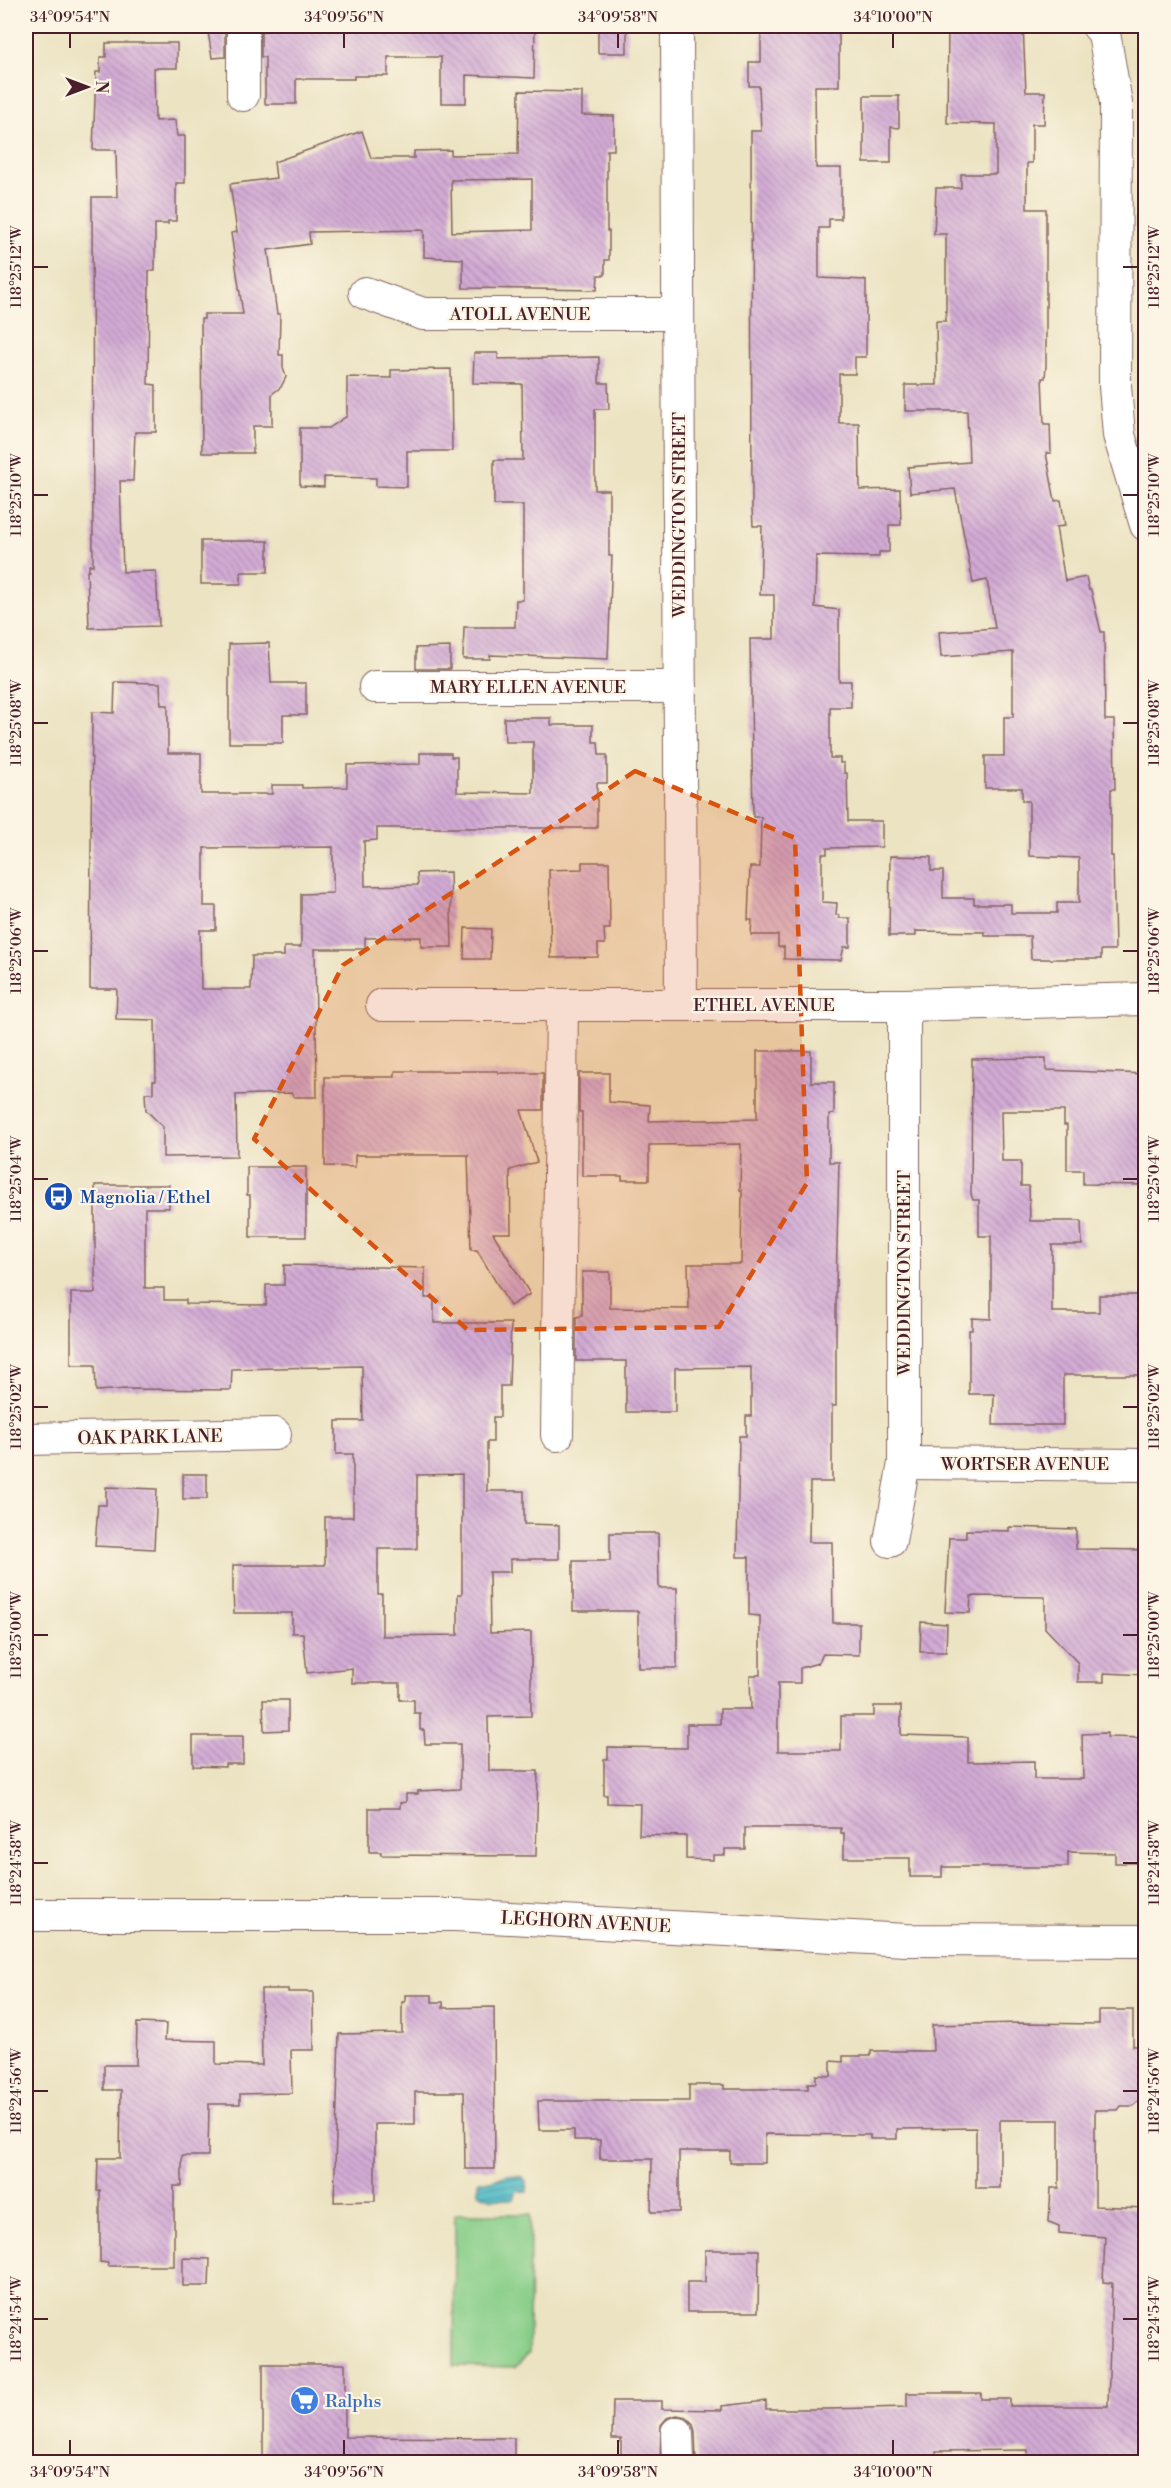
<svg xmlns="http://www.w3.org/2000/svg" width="1171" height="2488" viewBox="0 0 1171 2488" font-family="'Libre Bodoni',serif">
	<defs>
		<pattern id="water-rules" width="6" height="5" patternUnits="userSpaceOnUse" patternTransform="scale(1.5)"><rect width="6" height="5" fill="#4dbac6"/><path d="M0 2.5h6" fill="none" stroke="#4297a1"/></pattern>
		<pattern id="building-back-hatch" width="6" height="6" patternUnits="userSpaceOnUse" patternTransform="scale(1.5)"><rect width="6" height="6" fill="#d3acd5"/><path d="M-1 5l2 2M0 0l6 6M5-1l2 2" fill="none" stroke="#ad8bad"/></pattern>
	</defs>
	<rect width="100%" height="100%" fill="#fcf5e5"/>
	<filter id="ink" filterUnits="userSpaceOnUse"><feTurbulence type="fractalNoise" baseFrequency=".0167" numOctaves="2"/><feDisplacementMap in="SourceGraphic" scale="12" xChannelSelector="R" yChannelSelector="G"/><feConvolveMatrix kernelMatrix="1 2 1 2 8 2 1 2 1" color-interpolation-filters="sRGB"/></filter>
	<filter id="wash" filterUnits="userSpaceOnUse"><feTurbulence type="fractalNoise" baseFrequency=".008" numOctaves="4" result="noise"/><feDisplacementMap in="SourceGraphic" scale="24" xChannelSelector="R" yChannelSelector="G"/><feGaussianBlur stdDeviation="1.35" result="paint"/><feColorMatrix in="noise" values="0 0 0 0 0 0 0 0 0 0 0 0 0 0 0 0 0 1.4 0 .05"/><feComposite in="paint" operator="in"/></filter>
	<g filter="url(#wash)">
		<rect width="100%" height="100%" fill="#ece3c2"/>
		<polygon fill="#87ce88" stroke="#68765a" stroke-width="1.5" points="455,2214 530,2214 529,2354 515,2367 454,2366"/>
		<path fill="url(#water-rules)" stroke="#4c6c78" stroke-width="1.5" d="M507,2175L522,2177L526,2181L527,2192L517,2190L514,2199C500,2199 490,2201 478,2192V2181H491Z"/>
		<g id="blocks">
			<g fill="url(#building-back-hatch)" fill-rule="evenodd">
				<polygon points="266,26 535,26 534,78 466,75 466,103 441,103 441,57 388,57 388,76 354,76 354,79 296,79 296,104 265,104 265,57 261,57 261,31 266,31"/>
				<rect x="598" y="26" width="29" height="27"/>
				<polygon points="948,26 1023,26 1026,92 1045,92 1044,124 1032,124 1032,163 1027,163 1027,209 1046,209 1046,366 1045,378 1042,378 1044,424 1050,424 1051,453 1046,453 1055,501 1061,500 1065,526 1056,527 1065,581 1086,577 1089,590 1091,590 1101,632 1104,632 1105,720 1114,720 1115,789 1111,789 1111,856 1113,856 1115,950 1101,950 1101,959 1031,959 1030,936 985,936 985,932 916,931 916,936 889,936 890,856 931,857 931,871 943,871 943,898 974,898 974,904 1011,904 1011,913 1057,913 1057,903 1079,903 1079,858 1029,856 1029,801 1022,801 1022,788 985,788 985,756 1004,756 1004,717 1013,717 1013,652 941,657 939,632 995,628 987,580 973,583 955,489 910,493 908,467 969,462 967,411 905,411 905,385 937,385 936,321 946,321 946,234 934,234 936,188 961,188 961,174 996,174 996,124 947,123"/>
				<polygon points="767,27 839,27 839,86 815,86 816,168 841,168 841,219 829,219 829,228 819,228 819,278 866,280 866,357 855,357 855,374 839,374 839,423 859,423 860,490 900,489 901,525 889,525 889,552 879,552 879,557 816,556 815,607 839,610 839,681 851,681 851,707 830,707 830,758 840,758 840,763 844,763 844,773 847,773 848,821 882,821 882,847 827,848 827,854 822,854 822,902 837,903 836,915 839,915 839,918 850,918 850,947 844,947 841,960 784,959 784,947 778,947 778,935 751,935 752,920 748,920 750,867 760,867 761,817 753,817 750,639 774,639 774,595 760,595 762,526 753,526 752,508 751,131 761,131 759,86 749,86 749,62 761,62 761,35"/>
				<polygon points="208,31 225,31 225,57 212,58"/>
				<polygon points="106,43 177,43 177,68 154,68 155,121 175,120 177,136 185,136 185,183 176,183 176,221 168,221 168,224 155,224 155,271 149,271 148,384 156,385 156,432 135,432 133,481 120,481 123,572 156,571 159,626 89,628 87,571 89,571 89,565 93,565 92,197 117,197 116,150 93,150 96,72 100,72 100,57 106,57"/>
				<path d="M519,91L582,92V115L614,116V150H607V231H609V260H605V275H598L597,290L463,288V259L424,257V230L309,232L310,244L268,250L277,314H280L279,355H283V368L286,377L281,387L272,394V426H253V453H202L201,319H204V314H243L231,233L237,232L230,184L276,178L274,162L362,131L371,158H414V151L451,150V155L518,154ZM532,179V230L452,232L451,180Z"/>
				<polygon points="864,96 899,96 899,128 891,127 891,163 864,163"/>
				<polygon points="474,353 498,353 498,359 599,357 599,383 608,383 609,409 595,409 595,490 609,490 609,556 612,556 608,659 490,655 490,659 463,659 464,627 515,627 516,600 523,600 523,505 494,505 494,460 523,460 522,384 473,383"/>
				<polygon points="451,369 452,451 407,451 407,487 376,486 376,478 324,477 324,487 300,486 300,428 329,428 347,416 347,377 391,378 391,370"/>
				<polygon points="201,541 268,541 268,572 241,572 241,584 201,584"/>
				<polygon points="269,643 271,683 306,683 306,715 283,715 283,743 229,743 229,644"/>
				<polygon points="450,647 450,669 416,669 416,648"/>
				<path d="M115,682L160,683L161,705H168V753H201V794H272V785H302V788L347,787V765L420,764V753H451V757H457V792L533,793V742H505L504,718H551V725H593V742H598L599,755H607V783H597V828H377V840L364,841L365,886L418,885L417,873L450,872L452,947H421V937L365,938V949H315L317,1097H294L291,1093L236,1095L237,1156L163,1157V1127L146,1110L145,1093H153V1081H156L155,1020L116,1019L117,989H90L92,712L114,713ZM333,847V893L301,894V947H284V956H252L251,989H201L200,930H216V906H204V848Z"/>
				<polygon points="582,862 609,862 610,929 604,929 605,944 598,944 598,957 551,958 549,870 582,869"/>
				<polygon points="465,928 491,929 490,959 464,959"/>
				<polygon points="757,1051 811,1051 811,1082 834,1082 834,1114 829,1115 829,1162 839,1162 836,1288 836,1406 832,1406 832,1482 810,1482 809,1542 832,1542 833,1623 859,1623 859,1655 823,1654 818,1663 800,1668 800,1683 778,1683 778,1751 841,1751 841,1716 874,1716 874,1706 901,1706 901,1735 968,1737 968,1762 1034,1761 1034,1779 1083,1779 1082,1734 1107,1733 1107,1737 1146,1738 1146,1852 1143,1852 1143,1863 1115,1863 1115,1853 1068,1852 1068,1867 942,1867 942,1877 910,1877 910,1858 844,1858 844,1833 841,1833 841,1828 745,1828 745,1849 725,1849 725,1855 713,1855 713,1860 686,1859 686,1836 639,1835 640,1804 607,1803 607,1795 604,1795 604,1759 608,1759 608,1747 687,1748 687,1724 720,1724 720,1709 751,1709 750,1675 760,1675 760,1616 749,1615 749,1557 737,1557 739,1436 746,1436 746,1416 751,1416 751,1367 675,1368 675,1412 626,1412 626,1361 576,1361 576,1317 582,1316 582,1272 610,1272 610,1308 689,1309 688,1264 741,1264 742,1190 740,1190 741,1144 649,1145 649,1180 622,1180 622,1176 582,1176 582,1112 579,1112 579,1073 609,1073 609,1102 650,1105 649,1121 757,1119"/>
				<polygon points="1046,1058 1046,1070 1146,1074 1146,1185 1083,1184 1083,1170 1067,1170 1067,1125 1064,1125 1064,1111 1001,1111 1002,1161 1021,1161 1021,1186 1029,1186 1030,1221 1081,1221 1082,1245 1052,1245 1052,1312 1099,1312 1099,1295 1146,1295 1146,1375 1063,1375 1063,1425 993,1425 994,1394 969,1394 969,1330 972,1330 972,1318 991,1319 991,1236 979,1236 979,1200 973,1200 971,1194 972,1059"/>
				<polygon points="395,1071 498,1071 498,1073 543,1073 543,1110 521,1110 537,1162 510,1170 511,1233 493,1233 530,1294 510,1306 477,1250 471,1250 468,1155 355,1155 355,1167 325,1166 325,1077 395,1077"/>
				<polygon points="247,1167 306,1167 306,1237 250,1237 250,1195 247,1195"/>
				<path d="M95,1185H169V1208H145V1288H164V1300H186V1304L266,1305V1285H284V1265L425,1268V1298H434V1323H511L509,1386H500V1417H493V1442H487V1491H524V1524L559,1525V1559H510V1572H489L490,1633L531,1632V1716L488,1717L489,1771H538L536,1856L381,1855V1852H369V1808H400V1803L406,1802V1794H418V1791L460,1789V1744H425L424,1730H420V1713H414V1700H400V1683H352V1668L307,1673L303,1633H292V1613H234L233,1590V1565H325V1517H353V1454H336V1421H363L362,1366L232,1369L231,1390L127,1389L96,1391L95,1365H71V1293H95ZM462,1474V1594H458V1635L382,1636V1594H378V1549H417V1475Z"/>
				<rect x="183" y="1474" width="24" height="25"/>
				<polygon points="106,1487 157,1489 154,1549 95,1546 98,1505 106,1505"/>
				<polygon points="1009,1527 1076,1529 1076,1549 1146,1550 1146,1675 1104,1673 1104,1682 1078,1682 1078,1663 1045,1628 1045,1597 971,1596 970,1613 945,1612 949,1538 966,1538 966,1530 1009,1531"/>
				<polygon points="610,1533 658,1533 659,1588 677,1588 677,1668 638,1668 638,1611 573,1611 573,1561 610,1561"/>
				<polygon points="921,1622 947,1624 946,1652 920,1652"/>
				<polygon points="263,1700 288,1700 288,1730 264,1731"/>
				<polygon points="193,1736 243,1736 243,1764 225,1764 225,1767 193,1766"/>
				<polygon points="261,1989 288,1989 288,1992 313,1992 314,2050 291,2050 292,2093 240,2094 240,2104 209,2104 208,2156 182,2156 182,2186 174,2186 174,2266 108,2266 108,2263 100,2262 100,2191 97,2191 98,2158 120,2158 121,2090 104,2090 104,2065 136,2065 137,2023 166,2024 165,2040 216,2041 216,2064 262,2065"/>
				<polygon points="405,1995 432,1995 432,2002 443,2002 443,2008 494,2007 495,2169 465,2169 464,2092 415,2092 415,2124 375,2124 375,2201 334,2202 339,2034 402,2033 402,2002 405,2002"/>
				<polygon points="1099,2010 1133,2010 1133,2046 1146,2046 1146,2102 1137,2102 1133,2106 1121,2106 1118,2110 1095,2110 1095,2206 1146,2208 1146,2463 1032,2463 1028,2460 1028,2450 936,2451 936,2462 793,2463 793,2459 734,2459 734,2463 696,2463 695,2432 693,2424 686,2417 677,2415 667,2418 661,2425 660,2463 623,2463 621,2460 621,2439 612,2439 613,2401 662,2401 662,2409 722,2410 722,2406 766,2401 766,2409 828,2409 907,2407 907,2393 981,2393 981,2399 1010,2399 1010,2406 1108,2406 1112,2283 1103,2282 1105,2237 1059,2233 1059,2226 1049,2222 1051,2188 1059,2188 1059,2120 1000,2120 1000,2188 976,2188 976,2128 897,2129 897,2139 870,2139 870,2135 765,2134 765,2163 730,2163 730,2151 679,2151 679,2212 651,2212 652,2159 600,2159 600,2140 574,2140 574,2130 539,2130 538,2101 689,2101 689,2085 724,2085 724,2089 808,2089 808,2083 816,2083 816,2075 831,2076 831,2061 843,2062 843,2056 871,2056 871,2051 933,2051 932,2025 1021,2023 1099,2024"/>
				<polygon points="705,2250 759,2250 758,2312 687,2312 687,2282 705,2282"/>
				<polygon points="183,2258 210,2259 209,2286 183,2286"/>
				<polygon points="263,2364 345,2364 345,2437 514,2438 514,2463 263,2463"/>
			</g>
		</g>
	</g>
	<g filter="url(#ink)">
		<use href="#blocks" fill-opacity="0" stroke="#836460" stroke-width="1.5"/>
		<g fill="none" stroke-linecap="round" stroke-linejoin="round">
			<defs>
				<g id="minor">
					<polyline points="677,26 681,1005"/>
					<polyline points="1098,26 1104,33 1116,103 1115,386 1119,435 1146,525"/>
					<polyline points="243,95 243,26"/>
					<polyline points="365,293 423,314 678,314"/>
					<polyline points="375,687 680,687"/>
					<polyline points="382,1005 904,1005 1146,999"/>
					<polyline points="557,1435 562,1005"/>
					<polyline points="26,1439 275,1434"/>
					<polyline points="904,1463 1146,1465"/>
					<polyline points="890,1541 904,1463 904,1005"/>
					<polyline points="26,1915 456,1915 906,1940 1146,1941"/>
					<polyline points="677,2433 678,2462"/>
				</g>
			</defs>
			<use href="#minor" stroke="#836460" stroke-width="34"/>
			<use href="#minor" stroke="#fff" stroke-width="32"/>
		</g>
	</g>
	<path fill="#d8530f" fill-opacity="0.2" stroke="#d8530f" stroke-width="4.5" stroke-dasharray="12 8" stroke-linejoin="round" d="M635,771L795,838L807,1183L719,1327L468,1330L254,1139L343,965Z"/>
	<path fill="none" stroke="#4a1f2b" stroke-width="2" d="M70,33V48M344,33V48M618,33V48M893,33V48M33,267H48M1123,267H1138M33,495H48M1123,495H1138M33,723H48M1123,723H1138M33,951H48M1123,951H1138M33,1179H48M1123,1179H1138M33,1407H48M1123,1407H1138M33,1635H48M1123,1635H1138M33,1863H48M1123,1863H1138M33,2091H48M1123,2091H1138M33,2319H48M1123,2319H1138M70,2440V2455M344,2440V2455M618,2440V2455M893,2440V2455"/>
	<defs>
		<symbol id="bus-disc" viewBox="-11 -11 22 22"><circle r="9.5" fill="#1a4fb4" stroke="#fcf5e5"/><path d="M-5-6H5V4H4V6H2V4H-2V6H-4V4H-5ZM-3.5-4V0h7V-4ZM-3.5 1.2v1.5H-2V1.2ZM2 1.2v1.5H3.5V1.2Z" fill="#fff"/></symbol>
		<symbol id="supermarket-disc" viewBox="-11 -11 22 22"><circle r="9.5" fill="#3f7fe0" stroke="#fcf5e5"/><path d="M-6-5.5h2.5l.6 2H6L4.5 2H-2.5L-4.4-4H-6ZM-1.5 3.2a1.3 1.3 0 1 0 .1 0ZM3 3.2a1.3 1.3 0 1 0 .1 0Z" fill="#fff"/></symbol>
	</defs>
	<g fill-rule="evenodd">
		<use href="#bus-disc" x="42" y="1180" width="33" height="33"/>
		<use href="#supermarket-disc" x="288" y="2384" width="33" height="33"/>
	</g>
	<g text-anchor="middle" stroke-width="4.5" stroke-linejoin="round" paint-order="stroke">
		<g font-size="18" fill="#4a1f2b" stroke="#fcf5e5">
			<text x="520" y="320">ATOLL AVENUE</text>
			<text transform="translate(679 515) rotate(-90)" y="6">WEDDINGTON STREET</text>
			<text x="528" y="693">MARY ELLEN AVENUE</text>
			<text x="764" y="1011">ETHEL AVENUE</text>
			<text transform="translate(904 1273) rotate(-90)" y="6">WEDDINGTON STREET</text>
			<text transform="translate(150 1437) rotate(-1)" y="6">OAK PARK LANE</text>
			<text x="1025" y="1470">WORTSER AVENUE</text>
			<text transform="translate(586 1922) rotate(3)" y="6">LEGHORN AVENUE</text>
		</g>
		<g font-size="18" fill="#164399" stroke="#fcf5e5" text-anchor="start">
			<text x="80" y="1203">Magnolia / Ethel</text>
		</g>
		<g font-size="18" fill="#366cbe" stroke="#fcf5e5" text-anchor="start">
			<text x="325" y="2407">Ralphs</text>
		</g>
	</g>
	<rect width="1171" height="2488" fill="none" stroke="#fcf5e5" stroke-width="66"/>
	<g transform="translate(87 87) rotate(90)" stroke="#fcf5e5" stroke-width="4.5" paint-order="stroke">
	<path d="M0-4.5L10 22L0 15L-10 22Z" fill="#4a1f2b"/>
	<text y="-9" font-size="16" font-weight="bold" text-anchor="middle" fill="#4a1f2b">N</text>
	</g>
	<rect x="33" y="33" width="1105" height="2422" fill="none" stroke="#4a1f2b" stroke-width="2"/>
	<g font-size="15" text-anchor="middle" fill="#4a1f2b">
		<text x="70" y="22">34°09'54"N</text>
		<text x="344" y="22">34°09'56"N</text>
		<text x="618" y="22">34°09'58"N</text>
		<text x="893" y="22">34°10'00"N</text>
		<text transform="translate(1154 267) rotate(-90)" y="5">118°25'12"W</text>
		<text transform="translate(16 267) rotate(-90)" y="5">118°25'12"W</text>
		<text transform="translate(16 495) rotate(-90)" y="5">118°25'10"W</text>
		<text transform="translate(1154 495) rotate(-90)" y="5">118°25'10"W</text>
		<text transform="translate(16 723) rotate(-90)" y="5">118°25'08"W</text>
		<text transform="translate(1154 723) rotate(-90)" y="5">118°25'08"W</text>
		<text transform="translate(1154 951) rotate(-90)" y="5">118°25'06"W</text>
		<text transform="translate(16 951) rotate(-90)" y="5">118°25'06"W</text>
		<text transform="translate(16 1179) rotate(-90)" y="5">118°25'04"W</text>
		<text transform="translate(1154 1179) rotate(-90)" y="5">118°25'04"W</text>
		<text transform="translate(1154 1407) rotate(-90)" y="5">118°25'02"W</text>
		<text transform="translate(16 1407) rotate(-90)" y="5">118°25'02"W</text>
		<text transform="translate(16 1635) rotate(-90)" y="5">118°25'00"W</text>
		<text transform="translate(1154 1635) rotate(-90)" y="5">118°25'00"W</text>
		<text transform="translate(16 1863) rotate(-90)" y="5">118°24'58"W</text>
		<text transform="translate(1154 1863) rotate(-90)" y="5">118°24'58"W</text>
		<text transform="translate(16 2091) rotate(-90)" y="5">118°24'56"W</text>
		<text transform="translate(1154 2091) rotate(-90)" y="5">118°24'56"W</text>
		<text transform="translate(16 2319) rotate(-90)" y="5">118°24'54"W</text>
		<text transform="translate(1154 2319) rotate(-90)" y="5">118°24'54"W</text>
		<text x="70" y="2477">34°09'54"N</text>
		<text x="344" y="2477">34°09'56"N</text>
		<text x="618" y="2477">34°09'58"N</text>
		<text x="893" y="2477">34°10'00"N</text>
	</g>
</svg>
